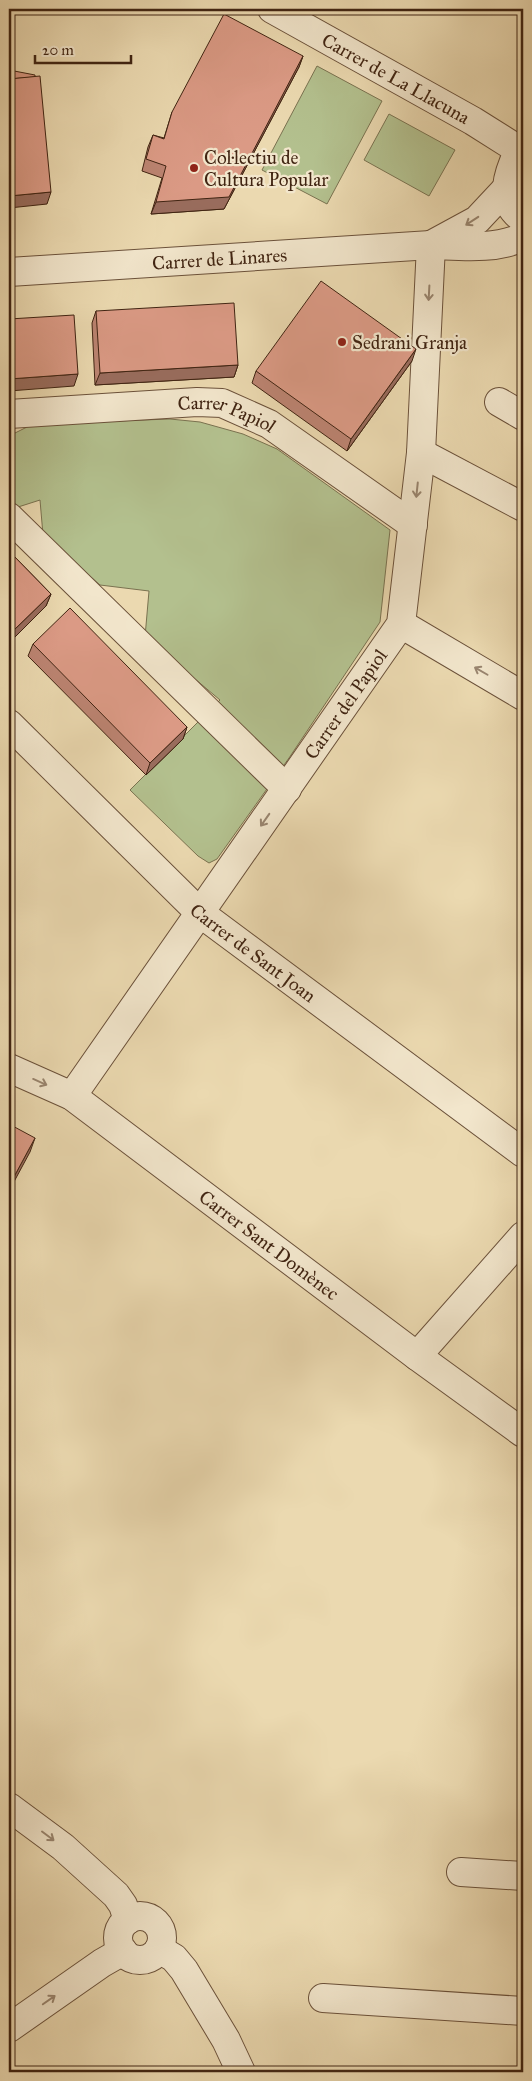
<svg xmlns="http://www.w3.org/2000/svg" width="532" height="2081" viewBox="0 0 532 2081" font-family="'IM FELL Great Primer',serif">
	<rect width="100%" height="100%" fill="#ebd9b0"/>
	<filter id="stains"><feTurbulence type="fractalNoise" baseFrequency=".004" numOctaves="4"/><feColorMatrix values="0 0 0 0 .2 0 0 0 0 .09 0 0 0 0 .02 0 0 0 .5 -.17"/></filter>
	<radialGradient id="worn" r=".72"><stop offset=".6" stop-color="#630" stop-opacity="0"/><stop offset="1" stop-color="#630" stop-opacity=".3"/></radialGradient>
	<g fill="#b3c08e" stroke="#7a7250">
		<polygon points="317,66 382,101 327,204 262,170"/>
		<polygon points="389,114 455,150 429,196 364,160"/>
		<polygon points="170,419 200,422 243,434 277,449 390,530 380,622 289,758 217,859 209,863 198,856 130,790 220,700 145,637 149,591 100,585 43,535 40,500 15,508 9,501 9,436 33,424"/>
	</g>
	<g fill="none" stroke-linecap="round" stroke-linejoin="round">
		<defs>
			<g id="minor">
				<path id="s1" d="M272,9L473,121L519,150"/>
				<path d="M523,148L519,150C508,173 497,201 523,219"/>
				<polyline points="431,245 477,220 506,189"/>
				<path id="s2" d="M9,272L431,245C462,246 494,250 523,237"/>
				<polyline points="499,402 523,416"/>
				<path id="s3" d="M9,414L197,402L222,403L269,424L413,525"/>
				<polyline points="421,453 523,507"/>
				<polyline points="9,517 287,789"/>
				<polyline points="401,624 523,696"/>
				<path id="s4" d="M9,724L200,913L523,1153"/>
				<path id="s5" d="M9,1068L72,1096L417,1356L523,1433"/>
				<path id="s6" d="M72,1096L401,624L421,453L431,245"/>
				<polyline points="417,1356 523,1236"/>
				<polyline points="9,1807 63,1847 116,1895 123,1905 128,1920"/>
				<polyline points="461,1872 523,1876"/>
				<circle cx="140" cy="1938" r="22"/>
				<polyline points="159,1949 174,1958 184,1970 226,2040 241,2072"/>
				<polyline points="323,1998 523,2011"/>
				<polyline points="9,2028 102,1963 123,1951"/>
			</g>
		</defs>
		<use href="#minor" stroke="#6b513a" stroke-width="30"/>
		<use href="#minor" stroke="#f2e6cc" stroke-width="28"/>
	</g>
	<g fill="#bc8472" stroke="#402412">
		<polygon points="303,56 299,67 224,209 151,214 162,178 142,171 148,147 153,135 164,138 172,112"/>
		<polygon points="96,311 238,365 234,377 95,385 92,323"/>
		<polygon points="412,361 347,451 252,383 256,371"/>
		<polygon points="9,551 51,594 46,606 10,642 9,641"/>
		<polygon points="33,644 187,727 183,739 146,775 28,656"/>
	</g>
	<g fill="#996c5d" stroke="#402412">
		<polygon points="303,56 299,67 224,209 151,214 156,202"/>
		<polygon points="51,192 47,204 9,208 9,196"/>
		<polygon points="416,349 412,361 347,451 351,439"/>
		<polygon points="238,365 234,377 95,385 100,373"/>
		<polygon points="78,374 74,386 9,391 9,379"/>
		<polygon points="51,594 46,606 10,642 14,630"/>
		<polygon points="187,727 183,739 146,775 150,763"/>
		<polygon points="35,1138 30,1152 9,1191 9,1186"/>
	</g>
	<g fill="#db9a85" stroke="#402412">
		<polygon points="224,14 303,56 229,197 156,202 166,166 146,159 153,135 164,139 172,112"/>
		<polygon points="9,70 35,75 35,77 9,79"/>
		<polygon points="40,76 51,192 9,196 9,79"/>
		<polygon points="321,281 416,349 351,439 256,371"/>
		<polygon points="234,303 238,365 100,373 96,311"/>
		<polygon points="74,315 78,374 9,379 9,319"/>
		<polygon points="9,551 51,594 14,630 9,625"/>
		<polygon points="70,608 187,727 150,763 33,644"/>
		<polygon points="9,1124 35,1138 9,1186"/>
	</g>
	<defs><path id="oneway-shaft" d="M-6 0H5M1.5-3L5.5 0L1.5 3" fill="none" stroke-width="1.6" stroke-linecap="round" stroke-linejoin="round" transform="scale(1.25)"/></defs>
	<g stroke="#99856f">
		<use href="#oneway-shaft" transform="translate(472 221) rotate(147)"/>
		<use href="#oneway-shaft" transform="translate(429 293) rotate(93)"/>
		<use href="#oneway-shaft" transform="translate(417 490) rotate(96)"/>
		<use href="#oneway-shaft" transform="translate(481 671) rotate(-150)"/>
		<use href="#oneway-shaft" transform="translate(265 820) rotate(125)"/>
		<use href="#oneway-shaft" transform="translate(40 1082) rotate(24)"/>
		<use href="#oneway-shaft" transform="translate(48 1836) rotate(37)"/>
		<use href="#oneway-shaft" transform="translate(49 2000) rotate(-35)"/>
	</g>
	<g fill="#8f2418" stroke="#f2e6cc" stroke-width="2">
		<circle cx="194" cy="168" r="5"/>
		<circle cx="342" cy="342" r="5"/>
	</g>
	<g text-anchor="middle" stroke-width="4.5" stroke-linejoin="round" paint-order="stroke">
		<g font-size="19" fill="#402412" stroke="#f2e6cc">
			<text dy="7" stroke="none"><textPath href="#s1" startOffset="142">Carrer de La Llacuna</textPath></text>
			<text dy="7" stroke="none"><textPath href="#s2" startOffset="211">Carrer de Linares</textPath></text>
			<text dy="7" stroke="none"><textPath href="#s3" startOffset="220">Carrer Papiol</textPath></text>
			<text dy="7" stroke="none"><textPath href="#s6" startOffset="478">Carrer del Papiol</textPath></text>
			<text dy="7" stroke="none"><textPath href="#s4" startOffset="335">Carrer de Sant Joan</textPath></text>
			<text dy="7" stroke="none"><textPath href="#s5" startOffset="316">Carrer Sant Domènec</textPath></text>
		</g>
		<g font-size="19" fill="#402412" stroke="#f2e6cc" text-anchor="start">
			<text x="204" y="164">Col·lectiu de<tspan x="204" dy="22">Cultura Popular</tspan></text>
			<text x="352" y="349">Sedrani Granja</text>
		</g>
	</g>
	<rect width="532" height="2081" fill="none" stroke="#ebd9b0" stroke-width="30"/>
	<rect x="10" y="10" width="512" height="2061" fill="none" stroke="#402412" stroke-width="2.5"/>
	<rect x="15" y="15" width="502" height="2051" fill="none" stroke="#402412"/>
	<path d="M35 55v8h96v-8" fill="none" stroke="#402412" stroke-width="2.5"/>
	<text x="42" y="55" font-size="15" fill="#402412" stroke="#f2e6cc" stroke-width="4" paint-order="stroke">20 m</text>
	<rect width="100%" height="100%" filter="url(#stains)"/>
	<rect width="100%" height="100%" fill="url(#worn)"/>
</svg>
